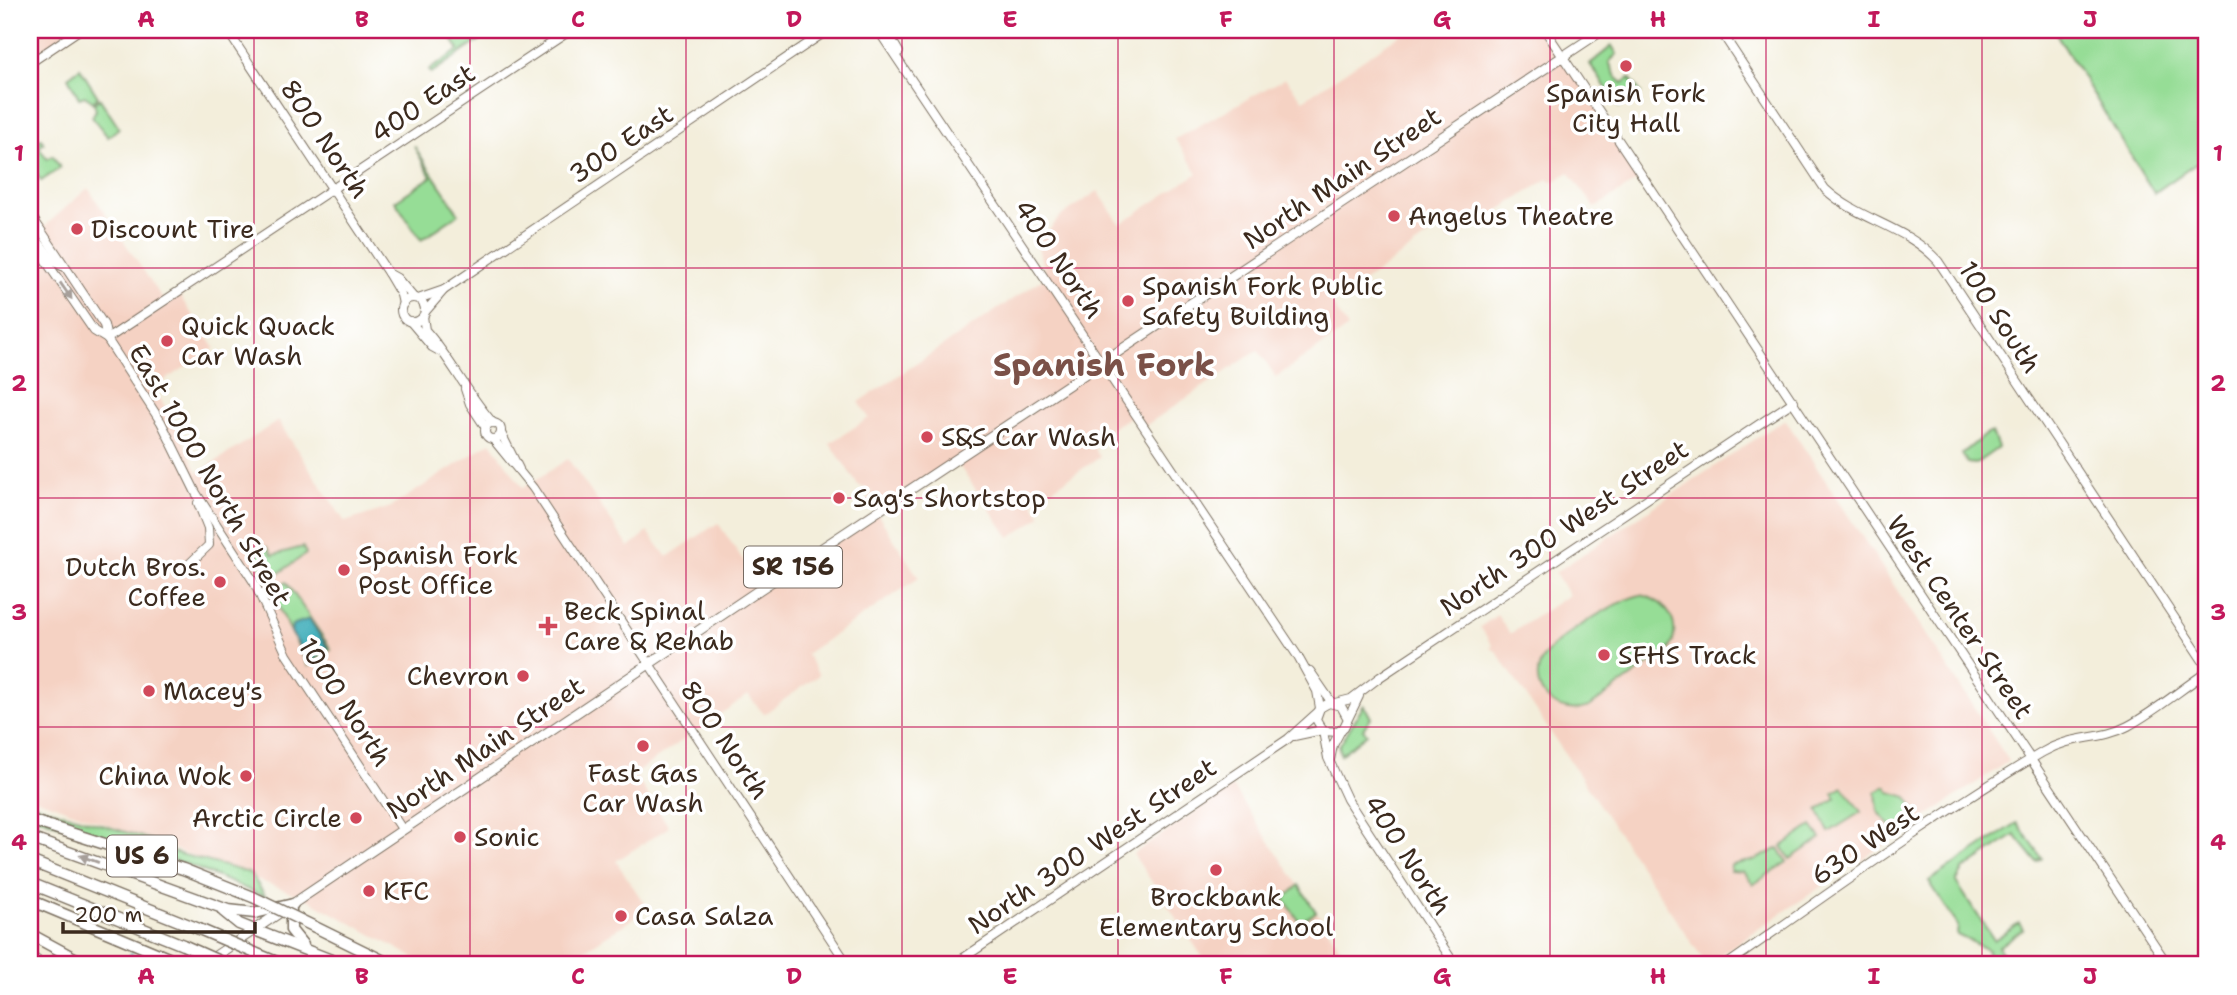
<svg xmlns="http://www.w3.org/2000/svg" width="2237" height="995" viewBox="0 0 2237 995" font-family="'Shantell Sans',sans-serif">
	<rect width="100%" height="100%" fill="#fff"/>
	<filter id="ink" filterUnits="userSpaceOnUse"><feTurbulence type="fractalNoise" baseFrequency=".0143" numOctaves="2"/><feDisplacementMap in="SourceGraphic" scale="14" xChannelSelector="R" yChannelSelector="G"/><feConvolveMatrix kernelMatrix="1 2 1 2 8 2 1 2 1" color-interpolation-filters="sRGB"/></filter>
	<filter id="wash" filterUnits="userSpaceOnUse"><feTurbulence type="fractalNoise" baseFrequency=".00686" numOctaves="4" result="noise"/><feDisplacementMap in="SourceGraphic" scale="28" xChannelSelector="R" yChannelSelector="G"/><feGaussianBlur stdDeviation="1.57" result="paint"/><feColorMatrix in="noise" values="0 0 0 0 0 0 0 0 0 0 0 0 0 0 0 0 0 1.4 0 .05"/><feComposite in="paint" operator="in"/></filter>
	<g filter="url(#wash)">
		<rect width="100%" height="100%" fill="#f3eedb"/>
		<g fill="#f5d2c3">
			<polygon points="30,30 80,30 30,64"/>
			<polygon points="1407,30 1545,30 1643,177 1595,208 1569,172 1554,182 1548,179 1450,241 1441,227 1332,304 1348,328 1276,377 1258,350 1145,426 1134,410 1131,416 1090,442 1100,457 1033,502 1041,516 1010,538 955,460 876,512 919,578 806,654 819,675 764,714 748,695 634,774 669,827 616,861 648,909 561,965 427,965 304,897 30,796 30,215 36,223 39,221 45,226 88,188 164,301 177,292 215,348 153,388 171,416 198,473 278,421 345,522 391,507 491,442 523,488 568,459 629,547 648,532 667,557 718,523 762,588 875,512 867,499 872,492 858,485 830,443 869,418 859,402 1046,277 1037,244 1061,216 1098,191 1120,224 1198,173 1175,139 1285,78 1303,100"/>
			<polygon points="1785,419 2009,761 1706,964 1496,651 1490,648 1493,646 1480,627 1497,615 1510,634 1569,595 1555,573"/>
			<polygon points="1233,787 1352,965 1208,965 1133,854"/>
		</g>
		<g fill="#96dd96" stroke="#68845a" stroke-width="2">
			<polygon points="446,30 495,30 431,73 429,70 459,50"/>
			<polygon points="2054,30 2207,30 2207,156 2154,193"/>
			<polygon points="1612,46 1617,54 1609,62 1616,77 1623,83 1630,78 1641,93 1619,107 1590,64"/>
			<polygon points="80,68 98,97 93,102 85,96 79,98 68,77"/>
			<polygon points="100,99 119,128 108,137 92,117 96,110 94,103"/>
			<polygon points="41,139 44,143 39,147 47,159 53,156 60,168 41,181 30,164 30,145"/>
			<polygon points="414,146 459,214 421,240 395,201 431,177"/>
			<polygon points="1987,433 1992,433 1998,448 1975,464 1967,463 1962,454"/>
			<polygon points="267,547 273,555 303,547 306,554 269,580 252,553"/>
			<polygon points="286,582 331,649 308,666 272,594 272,589"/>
			<path d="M1641,595C1667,601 1683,624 1669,650L1589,707C1559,718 1526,692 1542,660C1552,640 1620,598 1641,595Z"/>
			<polygon points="1364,705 1371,718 1363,729 1367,734 1340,755 1339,746"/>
			<polygon points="1886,786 1890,792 1907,797 1918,814 1894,830 1878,811 1876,792"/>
			<polygon points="1843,787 1861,812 1829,832 1818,810 1836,798 1833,793"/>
			<polygon points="30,803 165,844 169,851 250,873 266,897 186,864 30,815"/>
			<polygon points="2017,823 2042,858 2037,862 2015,835 1963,870 1956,882 1994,940 2019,923 2023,929 1998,947 2011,965 1987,965 1988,950 1957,935 1958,926 1929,881"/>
			<polygon points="1812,826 1821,838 1790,859 1782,846"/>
			<polygon points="1779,848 1787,862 1754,884 1743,872 1730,871 1731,865 1755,860"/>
			<polygon points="1299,885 1316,912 1300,922 1284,899"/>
		</g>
		<polygon fill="#3babb8" stroke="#3b6a6b" stroke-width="2" points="309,619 328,648 309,662 291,632 292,625"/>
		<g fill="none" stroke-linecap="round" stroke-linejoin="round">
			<polyline stroke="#3babb8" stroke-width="2" points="125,965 132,953"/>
		</g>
	</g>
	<g filter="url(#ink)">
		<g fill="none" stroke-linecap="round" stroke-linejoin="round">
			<defs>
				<g id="secondary">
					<polyline points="227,30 388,273 401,295 403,304"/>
					<polyline points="878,30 1297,655 1317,691 1320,708"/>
					<polyline points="886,30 899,52"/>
					<polyline points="1545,30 2168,965"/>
					<path d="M1720,30L1825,189C1858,220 1906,226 1938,261L2207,667"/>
					<polyline points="30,63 79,30"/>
					<polyline points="30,214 104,325 107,339 161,422 196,493 254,582 287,655 402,829"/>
					<polyline points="30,231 54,262 62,266"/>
					<polyline points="30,238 94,331 107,339"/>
					<polyline points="388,273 397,278 414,298"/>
					<circle cx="413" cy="310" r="12"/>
					<polyline points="418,299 444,290 822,34 834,30"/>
					<polyline points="425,312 444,290"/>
					<path d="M423,316L425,330C450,357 467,394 493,423"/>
					<polyline points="410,321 432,347 441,352"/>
					<polyline points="107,339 571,30"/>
					<polyline points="465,389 470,404 486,428"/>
					<circle cx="493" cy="431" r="8"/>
					<polyline points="501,433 519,469"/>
					<polyline points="493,439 533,488 848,965"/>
					<polyline points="187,566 209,545 208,528 198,503"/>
					<polyline points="1310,671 1332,703"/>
					<polyline points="1335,703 1351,699 1380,677 1794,401"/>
					<polyline points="1347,717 1341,706 1329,703 1320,708 1316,719 1323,731 1338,732 1344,727 1359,696"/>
					<polyline points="1323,731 1328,758 1347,799 1455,965"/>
					<polyline points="1294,736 1322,730"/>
					<polyline points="1330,760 1333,745 1341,730"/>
					<polyline points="30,955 44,965"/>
					<polyline points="953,965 1288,739 1318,712"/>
					<path d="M1726,965C1830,893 1934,816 2043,752C2074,734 2100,741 2128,726C2156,711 2181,689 2207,672"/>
				</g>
				<polyline id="primary" points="202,965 762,588 1603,30"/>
				<g id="highway">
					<polyline points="30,820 183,869 253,897"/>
					<polyline points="30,838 228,910 255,913 293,904"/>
					<polyline points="30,861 199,929"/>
					<polyline points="30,883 183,945"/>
					<polyline points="30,900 185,965"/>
					<polyline points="291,910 291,930 303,945"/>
					<polyline points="223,911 239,924 344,965"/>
					<polyline points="315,927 392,965"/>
					<polyline points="30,934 87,965"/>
					<polyline points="255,953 284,965"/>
				</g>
			</defs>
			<use href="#secondary" stroke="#7b6f60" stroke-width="10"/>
			<use href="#primary" stroke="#7b6f60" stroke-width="11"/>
			<use href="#highway" stroke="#7b6f60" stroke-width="13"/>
			<use href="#secondary" stroke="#fff" stroke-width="8"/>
			<use href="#primary" stroke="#fff" stroke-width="9"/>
			<use href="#highway" stroke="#fff" stroke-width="10"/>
			<defs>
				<g id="highway-bridge">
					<polyline points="253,897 315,927"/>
					<polyline points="199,929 255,953"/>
					<polyline points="183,945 228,965"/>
				</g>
			</defs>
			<use href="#highway-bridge" stroke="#7b6f60" stroke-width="13" stroke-linecap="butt"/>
			<use href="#highway-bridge" stroke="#fff" stroke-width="10"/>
		</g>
		<defs><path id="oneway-solid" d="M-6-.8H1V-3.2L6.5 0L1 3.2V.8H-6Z" transform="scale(1.75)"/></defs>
		<g fill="#a79f9a">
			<use href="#oneway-solid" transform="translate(66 291) rotate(55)"/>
			<use href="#oneway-solid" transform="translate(89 859) rotate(-160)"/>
		</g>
	</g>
	<path fill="none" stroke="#c2185b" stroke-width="2" stroke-opacity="0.55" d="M254,30V965M470,30V965M686,30V965M902,30V965M1118,30V965M1334,30V965M1550,30V965M1766,30V965M1982,30V965M30,268H2207M30,498H2207M30,727H2207"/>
	<g fill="#d1495b" stroke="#fff" stroke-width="2.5">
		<circle cx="1626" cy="66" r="7"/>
		<circle cx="1394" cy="216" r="7"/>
		<circle cx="77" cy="229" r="7"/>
		<circle cx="1128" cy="301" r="7"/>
		<circle cx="167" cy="341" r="7"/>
		<circle cx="927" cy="437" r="7"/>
		<circle cx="839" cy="498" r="7"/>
		<circle cx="344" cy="570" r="7"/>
		<circle cx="220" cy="582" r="7"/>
		<path d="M544.5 615.5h7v7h7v7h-7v7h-7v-7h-7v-7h7z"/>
		<circle cx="1604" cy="655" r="7"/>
		<circle cx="523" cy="676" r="7"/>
		<circle cx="149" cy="691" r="7"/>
		<circle cx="643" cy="746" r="7"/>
		<circle cx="246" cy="776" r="7"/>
		<circle cx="356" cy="818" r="7"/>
		<circle cx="460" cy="837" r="7"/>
		<circle cx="1216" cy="870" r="7"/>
		<circle cx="369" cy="891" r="7"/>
		<circle cx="621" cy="916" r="7"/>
	</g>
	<g text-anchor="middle" stroke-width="7" stroke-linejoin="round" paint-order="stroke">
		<g fill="#fff" stroke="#766a62" stroke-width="2">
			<rect x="744" y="546.5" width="98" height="41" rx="5"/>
			<rect x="107" y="835.5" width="70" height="41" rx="5"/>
		</g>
		<g font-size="24" font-weight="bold" fill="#3b2a1e">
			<text x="793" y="575">SR 156</text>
			<text x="142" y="864">US 6</text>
		</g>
		<g font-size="26" fill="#3b2a1e" stroke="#fff" text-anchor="start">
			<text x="1626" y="102" text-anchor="middle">Spanish Fork<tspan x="1626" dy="30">City Hall</tspan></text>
			<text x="1408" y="225">Angelus Theatre</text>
			<text x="91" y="238">Discount Tire</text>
			<text x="1142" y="295">Spanish Fork Public<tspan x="1142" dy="30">Safety Building</tspan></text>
			<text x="181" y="335">Quick Quack<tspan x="181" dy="30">Car Wash</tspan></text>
			<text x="941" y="446">S&amp;S Car Wash</text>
			<text x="853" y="507">Sag's Shortstop</text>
			<text x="358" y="564">Spanish Fork<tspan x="358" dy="30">Post Office</tspan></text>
			<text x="206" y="576" text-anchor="end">Dutch Bros.<tspan x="206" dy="30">Coffee</tspan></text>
			<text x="564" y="620">Beck Spinal<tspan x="564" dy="30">Care &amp; Rehab</tspan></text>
			<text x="1618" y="664">SFHS Track</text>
			<text x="509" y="685" text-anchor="end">Chevron</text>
			<text x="163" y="700">Macey's</text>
			<text x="643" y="782" text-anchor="middle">Fast Gas<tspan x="643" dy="30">Car Wash</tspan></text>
			<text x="232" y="785" text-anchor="end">China Wok</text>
			<text x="342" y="827" text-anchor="end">Arctic Circle</text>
			<text x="474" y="846">Sonic</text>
			<text x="383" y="900">KFC</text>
			<text x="1216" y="906" text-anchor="middle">Brockbank<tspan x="1216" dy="30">Elementary School</tspan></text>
			<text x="635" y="925">Casa Salza</text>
		</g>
		<g font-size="26" fill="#3b2a1e" stroke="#fff">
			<text transform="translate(423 103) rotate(-34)" y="9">400 East</text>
			<text transform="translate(325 139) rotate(56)" y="9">800 North</text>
			<text transform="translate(621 144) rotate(-34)" y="9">300 East</text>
			<text transform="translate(1342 178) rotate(-34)" y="9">North Main Street</text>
			<text transform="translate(1059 259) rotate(56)" y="9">400 North</text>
			<text transform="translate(2000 317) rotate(57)" y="9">100 South</text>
			<text transform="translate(210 475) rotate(60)" y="9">East 1000 North Street</text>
			<text transform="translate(1564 528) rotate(-34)" y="9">North 300 West Street</text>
			<text transform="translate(1960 617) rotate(56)" y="9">West Center Street</text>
			<text transform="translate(345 702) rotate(57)" y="9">1000 North</text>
			<text transform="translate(725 740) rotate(56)" y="9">800 North</text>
			<text transform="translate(485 748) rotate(-34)" y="9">North Main Street</text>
			<text transform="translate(1865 844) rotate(-34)" y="9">630 West</text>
			<text transform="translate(1092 846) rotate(-34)" y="9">North 300 West Street</text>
			<text transform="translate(1408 855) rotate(57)" y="9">400 North</text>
		</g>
		<g font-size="33" font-weight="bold" fill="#7b5148" stroke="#fff">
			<text x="1104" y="376">Spanish Fork</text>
		</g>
	</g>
	<rect width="2237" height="995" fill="none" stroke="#fff" stroke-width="77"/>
	<path d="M63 922v10h192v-10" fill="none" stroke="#3b2a1e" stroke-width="3.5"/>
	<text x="74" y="922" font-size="21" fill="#3b2a1e" stroke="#ffffff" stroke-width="5" paint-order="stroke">200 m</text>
	<rect x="38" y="38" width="2160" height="918" fill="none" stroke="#c2185b" stroke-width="2.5"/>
	<g font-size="23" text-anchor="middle" font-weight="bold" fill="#c2185b">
		<text x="146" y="27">A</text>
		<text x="362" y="27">B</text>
		<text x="578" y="27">C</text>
		<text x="794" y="27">D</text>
		<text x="1010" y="27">E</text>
		<text x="1226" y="27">F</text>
		<text x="1442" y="27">G</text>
		<text x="1658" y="27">H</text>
		<text x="1874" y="27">I</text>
		<text x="2090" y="27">J</text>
		<text x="19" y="161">1</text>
		<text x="2218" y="161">1</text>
		<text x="19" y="391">2</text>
		<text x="2218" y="391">2</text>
		<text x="19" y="620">3</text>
		<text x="2218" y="620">3</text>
		<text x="19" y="850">4</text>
		<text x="2218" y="850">4</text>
		<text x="146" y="984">A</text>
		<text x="362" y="984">B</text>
		<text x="578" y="984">C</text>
		<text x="794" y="984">D</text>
		<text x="1010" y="984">E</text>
		<text x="1226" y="984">F</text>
		<text x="1442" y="984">G</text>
		<text x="1658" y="984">H</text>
		<text x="1874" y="984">I</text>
		<text x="2090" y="984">J</text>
	</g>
</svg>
